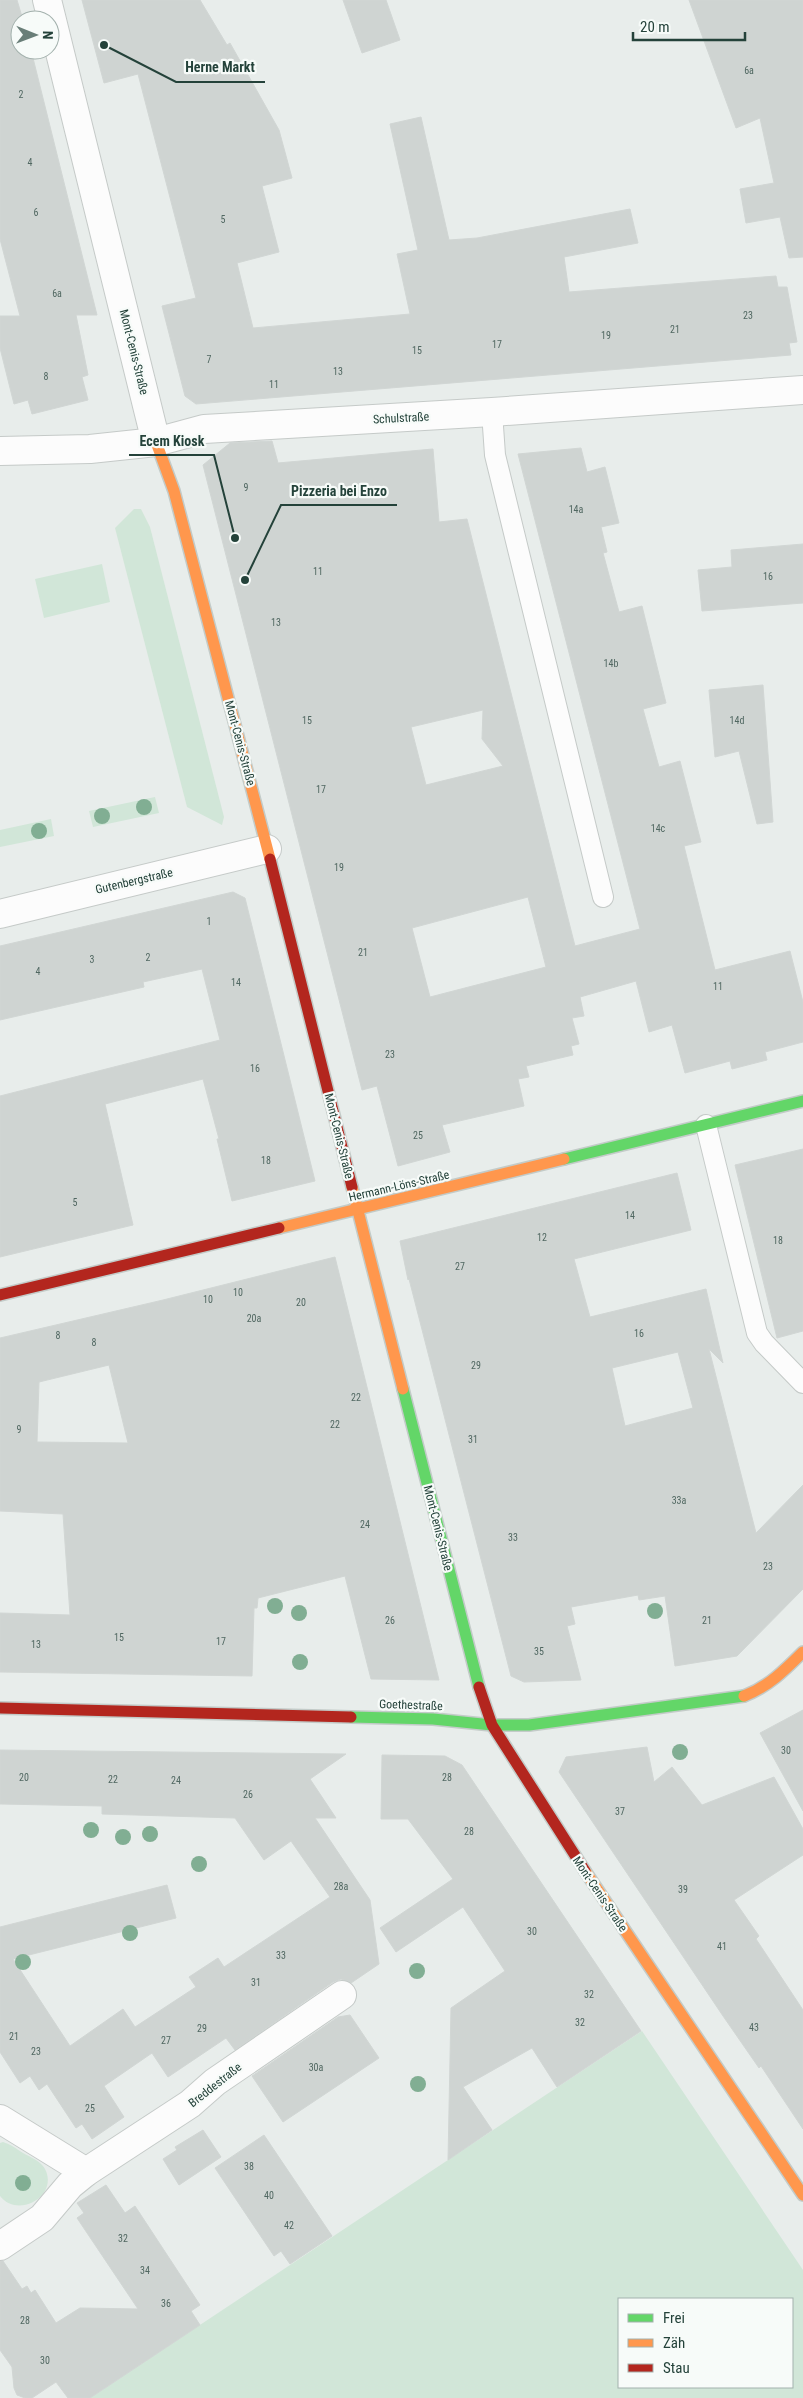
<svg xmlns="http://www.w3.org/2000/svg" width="803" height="2398" viewBox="0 0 803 2398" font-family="'Roboto Condensed',sans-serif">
	<rect width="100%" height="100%" fill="#e8edeb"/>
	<g fill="#d1e6d8" fill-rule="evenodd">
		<polygon points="134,509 141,509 150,527 224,817 222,825 187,807 115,528"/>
		<polygon points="102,564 110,602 44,618 35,579"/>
		<polygon points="155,797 159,813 93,827 89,811"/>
		<polygon points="51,819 54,836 0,847 0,830"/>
		<path d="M642,2031L803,2270V2398H90ZM619,2299H792V2387H619Z"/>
		<path d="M3,2142C10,2144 17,2149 23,2153C30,2157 41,2161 45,2169C59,2196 18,2219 0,2196V2143Z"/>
	</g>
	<g fill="#cfd4d2" stroke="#d1d6d4" fill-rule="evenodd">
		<polygon points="0,0 17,0 23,20 20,20 20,50 31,50 97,315 76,315 88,375 82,377 88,400 32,414 28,400 14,404 0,348 0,316 20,316 0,239"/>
		<polygon points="82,0 200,0 227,45 230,43 279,130 292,178 262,186 279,252 237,263 253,328 410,314 397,254 418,250 390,124 421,117 449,240 477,238 630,209 638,243 564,257 569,292 776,276 778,287 787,287 797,342 789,343 791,355 196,404 185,396 162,306 196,298 138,74 104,83"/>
		<polygon points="343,0 386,0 400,40 362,53"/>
		<polygon points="689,0 803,0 803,257 789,258 780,217 746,223 740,189 774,183 760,118 736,128"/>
		<path d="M272,441L278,463L433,449L439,522L467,519L575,946L640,929L518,454L581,448L587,472L605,467L619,523L601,527L607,552L603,553L619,612L642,606L666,703L643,709L659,767L680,761L701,842L684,846L715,970L790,951L803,1002V1042L765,1052L767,1060L732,1069L730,1061L685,1073L672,1025L649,1032L636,981L580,997L584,1016L572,1018L579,1044L571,1046L573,1055L526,1066L529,1077L518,1079L524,1106L442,1125L450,1152L398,1166L377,1086L362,1090L203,465L230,443ZM483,710L482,739L503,766L426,785L411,727ZM528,897L546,967L430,997L412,928Z"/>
		<polygon points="803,544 803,603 702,611 698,570 732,567 731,550"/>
		<polygon points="763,685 773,822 757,824 739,751 715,757 709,690"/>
		<polygon points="233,892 245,898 315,1181 232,1201 217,1139 219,1139 203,1079 105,1104 133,1225 0,1257 0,1096 220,1040 202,969 143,982 144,987 0,1020 0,946"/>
		<polygon points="803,1149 803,1331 777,1338 735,1165"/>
		<path d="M677,1173L691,1230L574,1259L590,1317L706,1289L723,1363L709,1349L756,1533L803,1485V1589L737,1656L675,1666L665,1596L639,1600L638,1595L571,1607L575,1624L567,1626L581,1680L524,1682L511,1676L409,1279L408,1280L400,1241ZM678,1352L693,1408L625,1426L612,1368Z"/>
		<path d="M335,1257L439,1680L371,1679L345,1576L258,1598L257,1608H254L252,1676L0,1672V1613L70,1615L63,1514L0,1511V1338L163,1300ZM109,1365L128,1443L37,1442L39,1382Z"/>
		<polygon points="803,1710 803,1811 760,1733"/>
		<polygon points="647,1747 654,1782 672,1767 702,1805 774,1777 803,1829 803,1855 734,1900 759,1936 756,1939 803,2010 803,2129 761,2066 759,2068 723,2016 559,1772 566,1757"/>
		<polygon points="0,1750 346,1754 310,1779 336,1818 315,1818 370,1900 379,1964 351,1983 341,1979 333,1982 235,2050 226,2038 168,2077 152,2053 104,2086 124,2117 92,2139 82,2124 76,2128 47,2084 39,2090 30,2076 20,2083 0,2052 0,1927 167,1885 176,1918 13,1959 70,2046 123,2009 135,2027 196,1987 189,1977 218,1958 224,1967 330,1897 291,1841 264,1860 235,1818 102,1814 102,1806 0,1804"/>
		<polygon points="382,1755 445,1756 462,1765 641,2031 557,2087 532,2048 463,2087 492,2130 448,2160 451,2008 505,1971 463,1907 396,1952 380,1928 453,1879 408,1819 381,1819"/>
		<polygon points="350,2015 379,2058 283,2122 252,2076 338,2017"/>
		<polygon points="203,2130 221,2157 179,2185 163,2159 177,2150 175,2147"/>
		<polygon points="264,2135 332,2236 290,2264 281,2251 274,2256 215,2168"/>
		<polygon points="106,2185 125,2213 135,2206 200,2305 191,2311 200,2325 90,2398 68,2398 56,2382 32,2398 25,2398 17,2395 14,2388 12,2367 0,2350 0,2261 3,2261 22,2289 27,2286 31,2293 35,2290 56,2323 80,2308 138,2309 77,2218 84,2213 77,2203"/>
	</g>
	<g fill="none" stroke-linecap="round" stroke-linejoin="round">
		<defs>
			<g id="lane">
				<polyline points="492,412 495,455 603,897"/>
				<polyline points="706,1125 757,1333 764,1343 803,1383"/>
			</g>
			<g id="street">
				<polyline points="47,0 156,442"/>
				<polyline points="0,451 90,449 156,442 204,429 492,412 803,390"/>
				<polyline points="0,914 267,849"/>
				<polyline points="0,2119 86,2172"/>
				<polyline points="0,2246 42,2218 70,2185 86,2172 190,2104 215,2082 342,1995"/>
			</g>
			<g id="fast">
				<polyline points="564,1159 803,1101"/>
				<polyline points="403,1389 479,1687"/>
				<polyline points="351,1717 433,1719 492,1725 529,1725 744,1696"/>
			</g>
			<g id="slow">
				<polyline points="156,442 174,491 270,859"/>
				<polyline points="352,1187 403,1389"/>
				<polyline points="279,1228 564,1159"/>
				<path d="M744,1696C768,1687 785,1670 803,1652"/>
				<polyline points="585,1871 803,2195"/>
			</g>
			<g id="jam">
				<polyline points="270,859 352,1187"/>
				<polyline points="0,1295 279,1228"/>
				<polyline points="479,1687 492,1725 585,1871"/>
				<polyline points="0,1708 351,1717"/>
			</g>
		</defs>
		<use href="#lane" stroke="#c5cac8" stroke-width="22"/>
		<use href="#street" stroke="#c5cac8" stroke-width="30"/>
		<use href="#fast" stroke="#c3cbc8" stroke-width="14"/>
		<use href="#slow" stroke="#c3cbc8" stroke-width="14"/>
		<use href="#jam" stroke="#c3cbc8" stroke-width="14"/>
		<use href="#lane" stroke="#fcfcfc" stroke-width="20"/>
		<use href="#street" stroke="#fcfcfc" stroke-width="28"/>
		<use href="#fast" stroke="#63d668" stroke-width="11"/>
		<use href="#slow" stroke="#ff974d" stroke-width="11"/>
		<use href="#jam" stroke="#b3261e" stroke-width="11"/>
	</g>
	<g fill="#81ae93">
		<circle cx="144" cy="807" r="8"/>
		<circle cx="102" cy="816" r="8"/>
		<circle cx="39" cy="831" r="8"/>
		<circle cx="275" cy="1606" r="8"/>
		<circle cx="655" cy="1611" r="8"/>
		<circle cx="299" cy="1613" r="8"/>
		<circle cx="300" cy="1662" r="8"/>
		<circle cx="680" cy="1752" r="8"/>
		<circle cx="91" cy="1830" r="8"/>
		<circle cx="150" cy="1834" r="8"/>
		<circle cx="123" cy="1837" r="8"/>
		<circle cx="199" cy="1864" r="8"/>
		<circle cx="130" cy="1933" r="8"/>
		<circle cx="23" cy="1962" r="8"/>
		<circle cx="417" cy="1971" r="8"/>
		<circle cx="418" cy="2084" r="8"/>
		<circle cx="23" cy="2183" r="8"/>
	</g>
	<g text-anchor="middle" stroke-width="4.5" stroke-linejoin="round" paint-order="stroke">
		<g font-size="10" fill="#506761">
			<text x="749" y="74">6a</text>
			<text x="21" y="98">2</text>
			<text x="30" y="166">4</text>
			<text x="36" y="216">6</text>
			<text x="223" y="223">5</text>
			<text x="57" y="297">6a</text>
			<text x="748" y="319">23</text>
			<text x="675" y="333">21</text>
			<text x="606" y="339">19</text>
			<text x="497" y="348">17</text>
			<text x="417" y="354">15</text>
			<text x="209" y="363">7</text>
			<text x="338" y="375">13</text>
			<text x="46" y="380">8</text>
			<text x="274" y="388">11</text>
			<text x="246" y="491">9</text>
			<text x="576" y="513">14a</text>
			<text x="318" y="575">11</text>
			<text x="768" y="580">16</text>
			<text x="276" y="626">13</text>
			<text x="611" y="667">14b</text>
			<text x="307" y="724">15</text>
			<text x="737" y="724">14d</text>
			<text x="321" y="793">17</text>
			<text x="658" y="832">14c</text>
			<text x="339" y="871">19</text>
			<text x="209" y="925">1</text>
			<text x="363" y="956">21</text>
			<text x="148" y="961">2</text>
			<text x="92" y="963">3</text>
			<text x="38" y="975">4</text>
			<text x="236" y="986">14</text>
			<text x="718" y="990">11</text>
			<text x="390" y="1058">23</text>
			<text x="255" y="1072">16</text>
			<text x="418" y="1139">25</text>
			<text x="266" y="1164">18</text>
			<text x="75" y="1206">5</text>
			<text x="630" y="1219">14</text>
			<text x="542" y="1241">12</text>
			<text x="778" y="1244">18</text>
			<text x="460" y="1270">27</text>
			<text x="238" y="1296">10</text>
			<text x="208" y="1303">10</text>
			<text x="301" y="1306">20</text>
			<text x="254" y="1322">20a</text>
			<text x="639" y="1337">16</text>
			<text x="58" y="1339">8</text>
			<text x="94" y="1346">8</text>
			<text x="476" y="1369">29</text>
			<text x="356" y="1401">22</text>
			<text x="335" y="1428">22</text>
			<text x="19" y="1433">9</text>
			<text x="473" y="1443">31</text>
			<text x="679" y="1504">33a</text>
			<text x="365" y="1528">24</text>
			<text x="513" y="1541">33</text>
			<text x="768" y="1570">23</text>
			<text x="390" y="1624">26</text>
			<text x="707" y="1624">21</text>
			<text x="119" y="1641">15</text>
			<text x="221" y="1645">17</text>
			<text x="36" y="1648">13</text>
			<text x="539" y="1655">35</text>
			<text x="786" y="1754">30</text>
			<text x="24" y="1781">20</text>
			<text x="447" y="1781">28</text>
			<text x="113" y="1783">22</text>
			<text x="176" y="1784">24</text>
			<text x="248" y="1798">26</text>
			<text x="620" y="1815">37</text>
			<text x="469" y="1835">28</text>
			<text x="341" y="1890">28a</text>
			<text x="683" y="1893">39</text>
			<text x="532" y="1935">30</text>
			<text x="722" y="1950">41</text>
			<text x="281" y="1959">33</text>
			<text x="256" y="1986">31</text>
			<text x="589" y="1998">32</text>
			<text x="580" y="2026">32</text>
			<text x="754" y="2031">43</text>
			<text x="202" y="2032">29</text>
			<text x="14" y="2040">21</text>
			<text x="166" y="2044">27</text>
			<text x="36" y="2055">23</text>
			<text x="316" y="2071">30a</text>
			<text x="90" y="2112">25</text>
			<text x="249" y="2170">38</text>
			<text x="269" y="2199">40</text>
			<text x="289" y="2229">42</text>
			<text x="123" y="2242">32</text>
			<text x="145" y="2274">34</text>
			<text x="166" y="2307">36</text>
			<text x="25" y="2324">28</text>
			<text x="45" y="2364">30</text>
		</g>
		<g font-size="12" fill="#24423a" stroke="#f7fbf9">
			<text transform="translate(134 352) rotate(76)" y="4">Mont-Cenis-Straße</text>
			<text transform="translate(401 418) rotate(-3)" y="4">Schulstraße</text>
			<text transform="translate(240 743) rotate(75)" y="4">Mont-Cenis-Straße</text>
			<text transform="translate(134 881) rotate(-13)" y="4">Gutenbergstraße</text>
			<text transform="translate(339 1136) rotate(76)" y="4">Mont-Cenis-Straße</text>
			<text transform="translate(399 1186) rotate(-13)" y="4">Hermann-Löns-Straße</text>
			<text transform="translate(438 1528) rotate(76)" y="4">Mont-Cenis-Straße</text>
			<text transform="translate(411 1705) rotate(2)" y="4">Goethestraße</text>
			<text transform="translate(600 1894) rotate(56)" y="4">Mont-Cenis-Straße</text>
			<text transform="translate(215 2085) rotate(-38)" y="4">Breddestraße</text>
		</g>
	</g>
	<path fill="none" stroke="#24423a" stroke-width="2" d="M104 45L176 82H265M235 538L214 455H129M245 580L281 505H397"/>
	<g fill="#24423a" stroke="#f7fbf9" stroke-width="2">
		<circle cx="104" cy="45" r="5"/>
		<circle cx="235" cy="538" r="5"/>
		<circle cx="245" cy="580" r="5"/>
	</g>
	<g font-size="14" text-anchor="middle" font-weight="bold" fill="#24423a" stroke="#f7fbf9" stroke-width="4.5" stroke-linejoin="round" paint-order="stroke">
		<text x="220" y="72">Herne Markt</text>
		<text x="172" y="446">Ecem Kiosk</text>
		<text x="339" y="496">Pizzeria bei Enzo</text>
	</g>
	<rect x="618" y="2298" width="175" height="90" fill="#f7fbf9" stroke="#a3b1ad"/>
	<rect x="628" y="2314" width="25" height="8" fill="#63d668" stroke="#a3b1ad"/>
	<text x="663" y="2323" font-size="15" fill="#24423a">Frei</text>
	<rect x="628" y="2339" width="25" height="8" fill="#ff974d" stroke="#a3b1ad"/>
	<text x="663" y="2348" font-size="15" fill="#24423a">Zäh</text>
	<rect x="628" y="2364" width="25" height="8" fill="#b3261e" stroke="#a3b1ad"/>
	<text x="663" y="2373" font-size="15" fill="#24423a">Stau</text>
	<g transform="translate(35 35) rotate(91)"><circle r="24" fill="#f7fbf9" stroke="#a3b1ad"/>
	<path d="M0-4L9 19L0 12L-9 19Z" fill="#697e78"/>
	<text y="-8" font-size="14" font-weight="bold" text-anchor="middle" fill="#24423a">N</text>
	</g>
	<path d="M633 32v8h112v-8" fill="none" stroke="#24423a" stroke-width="2.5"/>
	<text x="640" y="32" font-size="15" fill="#24423a" stroke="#f7fbf9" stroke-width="4" paint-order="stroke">20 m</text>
</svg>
